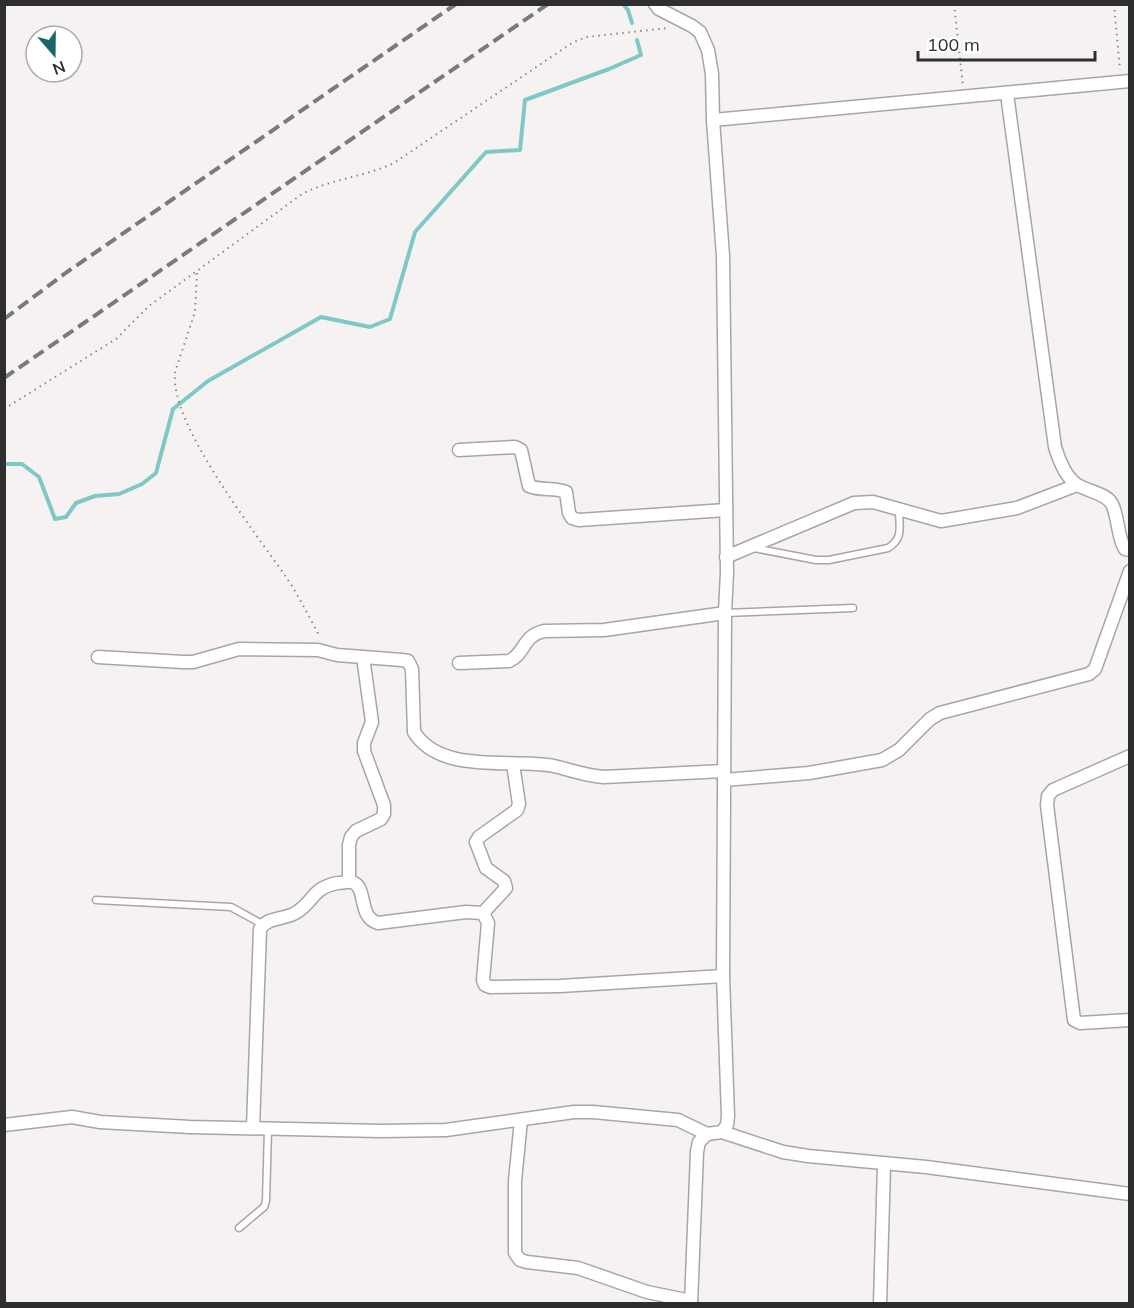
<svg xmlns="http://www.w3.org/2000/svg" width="1134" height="1308" viewBox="0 0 1134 1308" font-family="Mulish,sans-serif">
	<rect width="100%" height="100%" fill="#f6f2f2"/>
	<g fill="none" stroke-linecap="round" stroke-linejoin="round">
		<g stroke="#7fc8c8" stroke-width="4">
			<polyline points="623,4 628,10 632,23"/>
			<polyline points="4,464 22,464 39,477 55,519 66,517 76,503 95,496 119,494 142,484 156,473 173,409 208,381 321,317 370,327 390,319 415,232 486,152 520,150 525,100 609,69 641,55 637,40"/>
		</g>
		<defs>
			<g id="service">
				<path d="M754,548L816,560H829L888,548C904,538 899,527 899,510"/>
				<polyline points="725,613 853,608"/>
				<polyline points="96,900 231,907 262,924"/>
				<polyline points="239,1228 264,1207 266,1201 268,1129"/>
			</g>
			<g id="minor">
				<polyline points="655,4 659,9 692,26 700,32 708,50 712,74 713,120 723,256 727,572 725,613 723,976 728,1116 727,1125 722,1132 707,1134 699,1142 697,1152 691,1304"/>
				<path d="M1007,94L1055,447C1059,460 1065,476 1076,484C1086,491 1106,493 1112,504C1119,519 1117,536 1125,549L1130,550"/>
				<polyline points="713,120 1130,81"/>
				<path d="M459,450L515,447L521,450L529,486C541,491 554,487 566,492L569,513L572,518L579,520L726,510"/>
				<polyline points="726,557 854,503 873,502 941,521 1017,508 1077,485"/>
				<path d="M98,657L183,662H193L239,649L318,650L337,655L402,660L408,661L412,669L414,732C441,775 512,758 554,766C571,770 586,776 604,777L724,771"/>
				<path d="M459,663L509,661C526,653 522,636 544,631L604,630L725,613"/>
				<polyline points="1130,756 1053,790 1048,796 1047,805 1074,1020 1080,1023 1130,1020"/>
				<polyline points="724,780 809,773 882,760 899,750 930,719 940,713 1089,674 1095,669 1130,571"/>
				<polyline points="349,881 349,845 351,837 356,831 381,819 384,814 384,805 364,751 364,743 372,722 363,657"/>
				<polyline points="483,913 506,888 504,881 486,868 476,842 479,837 517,810 519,804 513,764"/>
				<polyline points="521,1120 515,1181 515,1253 520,1260 527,1262 578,1268 647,1292 691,1301"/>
				<polyline points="4,1125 72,1117 100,1122 190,1127 381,1131 446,1130 574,1112 593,1112 678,1120 707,1134"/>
				<path d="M253,1128L260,929C268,916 286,920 297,912C316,899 312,888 338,883C343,883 348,881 352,882C368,887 357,917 378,923L466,912L483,913L488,923L483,980L485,985L490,987L560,986L723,976"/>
				<polyline points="722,1132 783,1152 808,1156 926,1167 1130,1194"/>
				<polyline points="880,1304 884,1165"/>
			</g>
		</defs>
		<use href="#service" stroke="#aaa5a5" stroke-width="9"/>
		<use href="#minor" stroke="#aaa5a5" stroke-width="15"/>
		<g stroke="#8b8989" stroke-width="2" stroke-dasharray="1.5 4.5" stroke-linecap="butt">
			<polyline points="954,4 963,86"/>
			<polyline points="1114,4 1120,70"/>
			<path d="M197,273L195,312L175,372C169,424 256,533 286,577C299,596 309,617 320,637"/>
			<path d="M4,409L116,339L149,306L302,194C331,179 364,177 394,163L572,43L586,37L668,28"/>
		</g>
		<use href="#service" stroke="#fff" stroke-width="6"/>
		<use href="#minor" stroke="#fff" stroke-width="12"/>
		<g stroke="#7b7979" stroke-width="4" stroke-dasharray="12 6" stroke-linecap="butt">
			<polyline points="4,319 67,272 456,4"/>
			<polyline points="4,378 548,4"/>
		</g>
	</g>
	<rect width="1134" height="1308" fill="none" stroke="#2f2e2e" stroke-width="12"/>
	<g transform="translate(54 54) rotate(160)"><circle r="28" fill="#ffffff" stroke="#acabab" stroke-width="1.5"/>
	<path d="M0-4.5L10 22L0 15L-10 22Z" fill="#196768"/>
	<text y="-9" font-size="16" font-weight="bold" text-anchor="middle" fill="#2f2e2e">N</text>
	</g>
	<path d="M918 51v9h177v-9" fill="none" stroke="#2f2e2e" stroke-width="3"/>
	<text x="927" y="51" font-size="18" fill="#2f2e2e" stroke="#ffffff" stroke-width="4.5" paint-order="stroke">100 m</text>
</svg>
